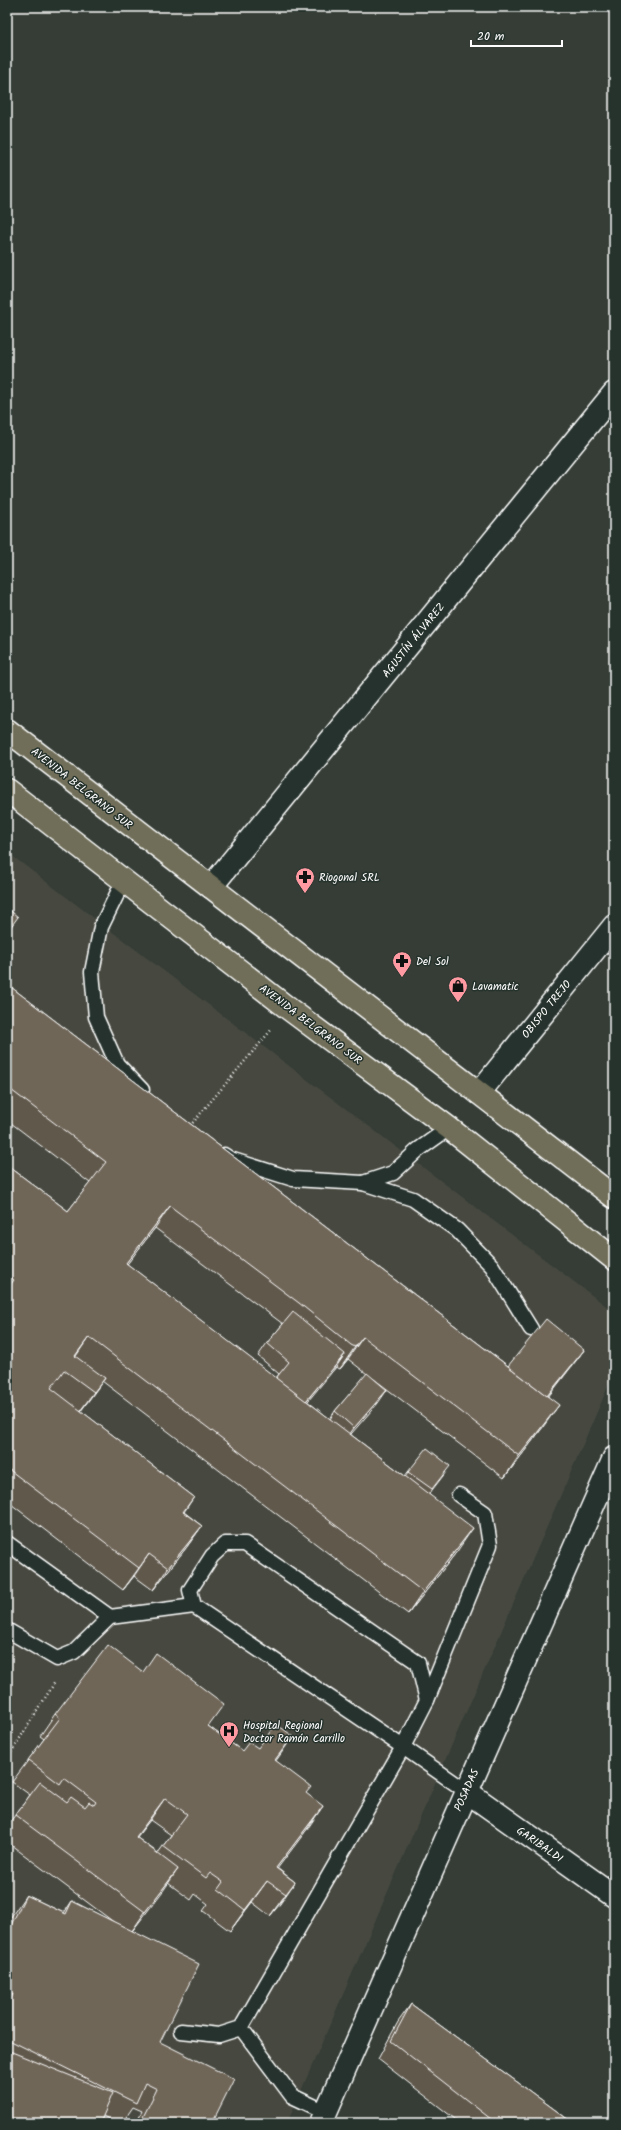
<svg xmlns="http://www.w3.org/2000/svg" width="621" height="2130" viewBox="0 0 621 2130" font-family="Kalam,sans-serif">
	<rect width="100%" height="100%" fill="#353d36"/>
	<filter id="ink" filterUnits="userSpaceOnUse"><feTurbulence type="fractalNoise" baseFrequency=".025" numOctaves="2"/><feDisplacementMap in="SourceGraphic" scale="8" xChannelSelector="R" yChannelSelector="G"/><feConvolveMatrix kernelMatrix="1 2 1 2 8 2 1 2 1" color-interpolation-filters="sRGB"/></filter>
	<g filter="url(#ink)">
		<polygon fill="#474940" points="7,852 614,1312 614,1373 287,2123 7,2123"/>
		<g fill="none" stroke-linecap="round" stroke-linejoin="round">
			<defs>
				<g id="service">
					<polyline points="124,880 101,927 92,972 96,1017 117,1064 142,1090"/>
					<polyline points="224,1155 230,1159 293,1179 363,1183 393,1173 418,1150 449,1128"/>
					<polyline points="363,1183 413,1199 457,1230 492,1266 531,1329"/>
					<polyline points="7,1543 110,1617"/>
					<polyline points="7,1630 57,1659 74,1652 110,1617 194,1606"/>
					<polyline points="427,1700 490,1545 485,1513 459,1495"/>
					<polyline points="241,2028 292,2096 326,2112"/>
					<polyline points="181,2031 219,2035 241,2028 403,1747 427,1700 418,1663 245,1544 225,1544 212,1556 190,1590 194,1606 403,1747 466,1791"/>
				</g>
				<g id="minor">
					<polyline points="211,887 614,393"/>
					<polyline points="479,1093 614,926"/>
					<polyline points="466,1791 614,1896"/>
					<polyline points="321,2123 614,1458"/>
				</g>
				<g id="trunk">
					<polyline points="7,730 614,1197"/>
					<polyline points="7,790 289,1009 449,1128 614,1259"/>
				</g>
			</defs>
			<use href="#service" stroke="#fff" stroke-width="17"/>
			<use href="#minor" stroke="#fff" stroke-width="25"/>
			<use href="#trunk" stroke="#fff" stroke-width="25"/>
			<g stroke="#fff" stroke-width="2.5" stroke-dasharray="1 3" stroke-linecap="butt">
				<polyline points="190,1126 272,1029"/>
				<polyline points="7,1759 55,1682"/>
			</g>
			<use href="#service" stroke="#26332d" stroke-width="14"/>
			<use href="#minor" stroke="#26332d" stroke-width="22"/>
			<use href="#trunk" stroke="#706e59" stroke-width="22"/>
		</g>
		<g fill="#60584c" stroke="#fff" fill-rule="evenodd">
			<path d="M7,984L508,1366L584,1350L575,1362L548,1397L543,1427L504,1478L374,1379L378,1403L350,1434L405,1476L408,1472H446L429,1494L458,1550L408,1614L102,1381L81,1411L194,1497L184,1512L202,1526L186,1548L153,1590L134,1576L123,1590L7,1501V1165L68,1211L90,1183L7,1120ZM155,1228L283,1324L267,1343L258,1356L279,1374L276,1378L127,1264ZM348,1359L367,1374L335,1411L330,1419L307,1401L336,1367L340,1369Z"/>
			<path d="M55,1714L208,1726L242,1751L276,1761L306,1794L308,1828L277,1868L295,1882L270,1916L252,1902L230,1931L203,1911L208,1904L195,1894L191,1900L168,1883L132,1931L160,2042L212,2123H136L142,2111L133,2107L122,2123H117L103,2116L7,2123V1925L11,1917L26,1895L64,1913L72,1901L115,1923L7,1842V1826L30,1795L12,1782L44,1739L40,1736ZM150,1820L171,1835L158,1853L136,1837Z"/>
			<polygon points="411,2004 573,2123 460,2123 378,2059 398,2022"/>
		</g>
		<g fill="#4e473e" stroke="#fff">
			<polygon points="170,1206 155,1228 111,1285 126,1263"/>
			<polygon points="89,1337 74,1359 75,1356"/>
			<polygon points="363,1337 348,1359 340,1369 355,1347"/>
			<polygon points="584,1350 575,1362 535,1412 544,1399"/>
			<polygon points="345,1354 336,1367 290,1423 299,1410"/>
			<polygon points="105,1378 89,1400 78,1414 94,1392"/>
			<polygon points="387,1390 378,1403 345,1441 354,1428"/>
			<polygon points="559,1405 543,1427 504,1478 519,1456"/>
			<polygon points="202,1526 186,1548 153,1590 168,1568"/>
			<polygon points="473,1528 458,1550 408,1614 423,1592"/>
			<polygon points="149,1554 134,1576 123,1590 139,1568"/>
			<polygon points="293,1736 278,1758 260,1782 275,1760"/>
			<polygon points="165,1798 150,1820 120,1859 136,1837"/>
			<polygon points="323,1806 308,1828 268,1881 276,1868"/>
			<polygon points="178,1869 163,1891 130,1934 145,1912"/>
			<polygon points="267,1881 252,1902 230,1931 245,1910"/>
			<polygon points="295,1882 280,1904 270,1916 286,1894"/>
		</g>
		<g fill="#706658" stroke="#fff">
			<polygon points="7,908 18,917 7,932"/>
			<polygon points="7,984 559,1405 519,1456 363,1337 355,1347 351,1345 299,1303 170,1206 126,1263 473,1528 423,1592 89,1337 75,1356 105,1378 94,1392 64,1370 51,1388 194,1497 183,1512 202,1526 168,1568 149,1554 139,1568 7,1468 7,1289 14,1280 7,1275 7,1165 68,1211 106,1162 7,1087"/>
			<polygon points="293,1312 345,1354 306,1401 276,1378 289,1362 267,1343"/>
			<polygon points="546,1319 584,1350 547,1396 508,1366"/>
			<polygon points="367,1373 387,1390 354,1428 335,1411"/>
			<polygon points="427,1448 450,1466 432,1489 408,1472"/>
			<polygon points="108,1645 143,1672 156,1653 224,1704 208,1726 242,1751 249,1742 258,1748 276,1724 293,1736 275,1760 311,1787 306,1793 323,1806 276,1868 295,1882 286,1894 267,1881 245,1910 218,1889 223,1882 210,1873 206,1878 163,1846 187,1814 165,1798 136,1837 178,1869 145,1912 15,1815 40,1782 67,1802 71,1797 85,1807 89,1802 94,1805 96,1802 64,1778 60,1784 28,1760 60,1718 55,1714"/>
			<polygon points="26,1895 66,1914 72,1901 199,1964 160,2042 234,2079 212,2123 140,2123 157,2089 145,2083 136,2103 7,2039 7,2007 13,1994 7,1991 7,1933"/>
			<polygon points="411,2004 573,2123 496,2123 391,2041"/>
			<polygon points="7,2050 113,2093 100,2123 7,2123"/>
		</g>
	</g>
	<defs>
		<symbol id="pharmacy-pin" viewBox="-11 -11 22 30"><path d="M0 17L-7.5 6A9.5 9.5 0 1 1 7.5 6Z" fill="#ff9aa2" stroke="#26332d"/><path d="M-2-6h4v4h4v4h-4v4h-4v-4h-4v-4h4Z" fill="#111"/></symbol>
		<symbol id="shop-pin" viewBox="-11 -11 22 30"><path d="M0 17L-7.5 6A9.5 9.5 0 1 1 7.5 6Z" fill="#ff9aa2" stroke="#26332d"/><path d="M-5-2.5h2.3a2.7 3.5 0 0 1 5.4 0H5L5.5 6h-11ZM-1.5-2.5h3a1.5 2.3 0 0 0-3 0Z" fill="#111"/></symbol>
		<symbol id="hospital-pin" viewBox="-11 -11 22 30"><path d="M0 17L-7.5 6A9.5 9.5 0 1 1 7.5 6Z" fill="#ff9aa2" stroke="#26332d"/><path d="M-5-5h3v3.5h4V-5h3V5h-3V1.5h-4V5h-3Z" fill="#111"/></symbol>
	</defs>
	<g fill-rule="evenodd">
		<use href="#pharmacy-pin" x="294" y="866" width="22" height="30"/>
		<use href="#pharmacy-pin" x="391" y="950" width="22" height="30"/>
		<use href="#shop-pin" x="447" y="975" width="22" height="30"/>
		<use href="#hospital-pin" x="218" y="1720" width="22" height="30"/>
	</g>
	<g text-anchor="middle" stroke-width="3" stroke-linejoin="round" paint-order="stroke">
		<g font-size="11" fill="#fff" stroke="#26332d">
			<text transform="translate(413 640) rotate(-51)" y="4">AGUSTÍN ÁLVAREZ</text>
			<text transform="translate(82 788) rotate(38)" y="4">AVENIDA BELGRANO SUR</text>
			<text transform="translate(546 1009) rotate(-51)" y="4">OBISPO TREJO</text>
			<text transform="translate(311 1024) rotate(37)" y="4">AVENIDA BELGRANO SUR</text>
			<text transform="translate(466 1790) rotate(-66)" y="4">POSADAS</text>
			<text transform="translate(540 1844) rotate(35)" y="4">GARIBALDI</text>
		</g>
		<g font-size="11" fill="#fff" stroke="#26332d" text-anchor="start">
			<text x="319" y="881">Riogonal SRL</text>
			<text x="416" y="965">Del Sol</text>
			<text x="472" y="990">Lavamatic</text>
			<text x="243" y="1729">Hospital Regional<tspan x="243" dy="13">Doctor Ramón Carrillo</tspan></text>
		</g>
	</g>
	<rect width="621" height="2130" fill="none" stroke="#26332d" stroke-width="24"/>
	<rect x="12" y="12" width="597" height="2106" fill="none" stroke="#fff" stroke-width="1.5" filter="url(#ink)"/>
	<path d="M471 40v6h91v-6" fill="none" stroke="#ffffff" stroke-width="2"/>
	<text x="477" y="40" font-size="12" fill="#ffffff" stroke="#26332d" stroke-width="3" paint-order="stroke">20 m</text>
</svg>
